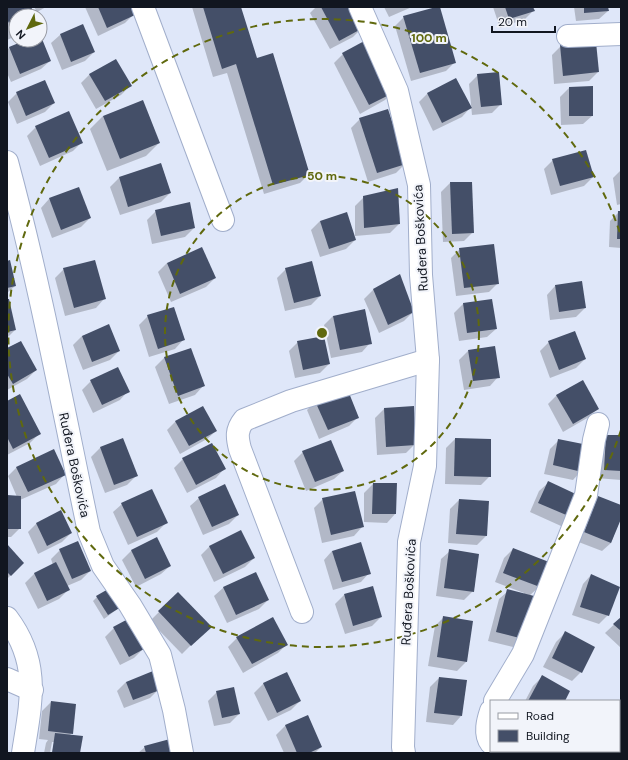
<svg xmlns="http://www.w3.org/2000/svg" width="628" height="760" viewBox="0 0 628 760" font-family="'DM Sans',sans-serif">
	<rect width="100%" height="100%" fill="#dfe7f9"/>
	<g fill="#0003">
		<polygon points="7,7 30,7 34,16 16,16 16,36 7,40"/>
		<polygon points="34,7 46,7 37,12"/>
		<polygon points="85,7 130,7 134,14 125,23 98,36"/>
		<polygon points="192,7 240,7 256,60 309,174 300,183 264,194 227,73 213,77"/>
		<polygon points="316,7 351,7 362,28 353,37 330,49 310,13"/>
		<polygon points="384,7 412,7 389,17"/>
		<polygon points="493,7 532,7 534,10 525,19 500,28"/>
		<polygon points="574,7 607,7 608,11 599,19 576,21"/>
		<polygon points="404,17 455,62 446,71 411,81 395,26"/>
		<polygon points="60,35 94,52 85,61 62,70 51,43"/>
		<polygon points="40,37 50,61 41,69 11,82 7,73 7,50 9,48 29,40 40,40"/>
		<polygon points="561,46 598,72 589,81 554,84 552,55"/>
		<polygon points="343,54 394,91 385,100 360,114 334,63"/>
		<polygon points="90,74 130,86 121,95 96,109 81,83"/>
		<polygon points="478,75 501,104 492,113 472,115 469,84"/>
		<polygon points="569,88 592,116 583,124 561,125 560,97"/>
		<polygon points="17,93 54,103 45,112 17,124 8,102"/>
		<polygon points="427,94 470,108 462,117 433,131 419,102"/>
		<polygon points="103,116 159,143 146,156 107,171 90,129"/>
		<polygon points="360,119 405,164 396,173 368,182 351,128"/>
		<polygon points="36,127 82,142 73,151 40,166 27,136"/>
		<polygon points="553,160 593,177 584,186 551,195 544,169"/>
		<polygon points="161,164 170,193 161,202 120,215 110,187 119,178"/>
		<polygon points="621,170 621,204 617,205 613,178"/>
		<polygon points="450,183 473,232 464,241 443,242 441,192"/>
		<polygon points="364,197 399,224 390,233 355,236 355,206"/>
		<polygon points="49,199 90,218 81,227 52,238 41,208"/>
		<polygon points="156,211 194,228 185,237 152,244 147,220"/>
		<polygon points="619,212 621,212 621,248 609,247 610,221"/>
		<polygon points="320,221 355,240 346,249 320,257 311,230"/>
		<polygon points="460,249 498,283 489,292 456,296 451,258"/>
		<polygon points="7,262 15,286 7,293"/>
		<polygon points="167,263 215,278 206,287 171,302 158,272"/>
		<polygon points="64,269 104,299 96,308 65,316 55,278"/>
		<polygon points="286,269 320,296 311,305 285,311 277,278"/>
		<polygon points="399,276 413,312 404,321 379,333 364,299 373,290"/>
		<polygon points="555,286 585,308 576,317 550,320 547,295"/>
		<polygon points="7,300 15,330 7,338"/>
		<polygon points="463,304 496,329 487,337 459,341 454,313"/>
		<polygon points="148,316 183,340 175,349 149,357 139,325"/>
		<polygon points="333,316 370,343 362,352 331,358 324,325"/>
		<polygon points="109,326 119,351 110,360 83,370 73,345 82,336"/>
		<polygon points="298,342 329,364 320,373 295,378 289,351"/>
		<polygon points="549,342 585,359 576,368 550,378 540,351"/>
		<polygon points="190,349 203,386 195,395 169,404 155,367 164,358"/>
		<polygon points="7,350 36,370 27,379 7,390"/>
		<polygon points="468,351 498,377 490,386 464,390 459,360"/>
		<polygon points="91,381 128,391 120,400 93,413 82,390"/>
		<polygon points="557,395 598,408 589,417 563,432 548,404"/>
		<polygon points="316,401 358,417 349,426 319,439 307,410"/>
		<polygon points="7,402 39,434 30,443 7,455"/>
		<polygon points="413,407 415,444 406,453 377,455 375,418 384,409"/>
		<polygon points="176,421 216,431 207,439 180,454 167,430"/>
		<polygon points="606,436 621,436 621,480 596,478"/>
		<polygon points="455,439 490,476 481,485 445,484 446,448"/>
		<polygon points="122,440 136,476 127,485 105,493 91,457 100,448"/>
		<polygon points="559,440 581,471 573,480 544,474 550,449"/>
		<polygon points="303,452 343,471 334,479 306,491 294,461"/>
		<polygon points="183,459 224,469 216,478 187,493 174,468"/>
		<polygon points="17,467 64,475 56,484 20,500 20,528 11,537 7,537 7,496 17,497 8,476"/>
		<polygon points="548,483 570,517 561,526 530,512 539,491"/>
		<polygon points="373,484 395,514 387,523 364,522 364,493"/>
		<polygon points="599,497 621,506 621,517 611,543 602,551 576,541 590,506"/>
		<polygon points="199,498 238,515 229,524 203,535 190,506"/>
		<polygon points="323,499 362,527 354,536 322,543 314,508"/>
		<polygon points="459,500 488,502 486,536 477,545 448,543 450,509"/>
		<polygon points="122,504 166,523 157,532 128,545 113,512"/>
		<polygon points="37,523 71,533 62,542 38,554 28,532"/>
		<polygon points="156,538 170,566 161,574 136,587 122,560 131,551"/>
		<polygon points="7,546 14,572 7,579"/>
		<polygon points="210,546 254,558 245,567 214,582 201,555"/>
		<polygon points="513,549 539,587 529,596 517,648 488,641 499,599 508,591 524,595 524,593 495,582 504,558"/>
		<polygon points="60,550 90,571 81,580 67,586 68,590 59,599 38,609 25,583 34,574 53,565 51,559"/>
		<polygon points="332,551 369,573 361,582 333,590 324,560"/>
		<polygon points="450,551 473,591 464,600 436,596 441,559"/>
		<polygon points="255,573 268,600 259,609 227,623 214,596 223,588"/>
		<polygon points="591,575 608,615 599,624 572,615 583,584"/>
		<polygon points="178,593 201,635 182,654 150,621"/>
		<polygon points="344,595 381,617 372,626 345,634 335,604"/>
		<polygon points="97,597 120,607 104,619 93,601"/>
		<polygon points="444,617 472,622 466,662 457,671 428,666 435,626"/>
		<polygon points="621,618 621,648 605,633"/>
		<polygon points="114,628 143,649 134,658 120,665 105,637"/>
		<polygon points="565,633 581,672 572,681 543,667 556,642"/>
		<polygon points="237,638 287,644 278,653 243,673 228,647"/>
		<polygon points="286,673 300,701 291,710 268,721 254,693 263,684"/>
		<polygon points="542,677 564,701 525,701 533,686"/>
		<polygon points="439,678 461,716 453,725 426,722 430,687"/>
		<polygon points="126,682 159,689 150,698 124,708 117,691"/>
		<polygon points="217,692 239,714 230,723 214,726 208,701"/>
		<polygon points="51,702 72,733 70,735 79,753 52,753 54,742 52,742 50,753 44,753 46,743 48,740 39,739 42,711"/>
		<polygon points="308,716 321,747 315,753 284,753 276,735 285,726"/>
		<polygon points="145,747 173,753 138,753"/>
	</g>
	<g fill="#444f68">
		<polygon points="7,7 31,7 36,16 16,16 16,32 14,33 7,19"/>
		<polygon points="98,7 132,7 135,15 107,28"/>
		<polygon points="203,7 241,7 257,58 273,53 310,175 273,185 236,64 222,69"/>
		<polygon points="321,7 352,7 363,28 339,41"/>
		<polygon points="436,7 440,7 456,63 420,73 403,16"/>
		<polygon points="505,7 533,7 535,11 509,19"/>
		<polygon points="584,7 608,7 609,11 584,13"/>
		<polygon points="83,24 95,52 71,62 60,34"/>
		<polygon points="40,34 51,61 20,74 9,47 26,40 40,40"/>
		<polygon points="368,39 395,92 369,105 342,53"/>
		<polygon points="596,42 599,72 563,76 560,45"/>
		<polygon points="116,59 132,86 105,101 89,74"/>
		<polygon points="499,72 502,105 481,107 477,74"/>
		<polygon points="456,78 472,108 442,123 427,93"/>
		<polygon points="45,80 55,103 26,116 16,92"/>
		<polygon points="593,86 593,116 569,116 569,87"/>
		<polygon points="143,100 160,143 120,159 103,116"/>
		<polygon points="388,109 406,164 377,173 359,118"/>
		<polygon points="69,111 83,143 49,158 35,126"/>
		<polygon points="586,150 594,177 560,186 552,159"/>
		<polygon points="161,163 171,193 128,207 119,177"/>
		<polygon points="450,182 472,182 474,233 452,234"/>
		<polygon points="79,187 91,218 61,230 49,198"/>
		<polygon points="398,188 400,224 364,228 363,196"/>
		<polygon points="190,202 195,228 161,236 155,210"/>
		<polygon points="618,211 621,211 621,239 617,239"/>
		<polygon points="347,212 356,240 329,249 320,221"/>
		<polygon points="494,244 499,284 464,288 459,248"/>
		<polygon points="202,247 216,278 180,294 167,263"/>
		<polygon points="10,260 16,286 7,288 7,261"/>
		<polygon points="95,260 106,299 74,308 63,268"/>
		<polygon points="312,261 321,296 294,303 285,268"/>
		<polygon points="400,274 414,312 388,325 373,289"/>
		<polygon points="582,281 586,308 559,312 555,285"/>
		<polygon points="7,299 9,299 16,330 7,332"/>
		<polygon points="492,299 497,329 467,333 463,303"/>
		<polygon points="174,307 185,340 158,349 147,315"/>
		<polygon points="365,309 372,344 340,350 333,316"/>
		<polygon points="109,324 120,351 92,362 82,336"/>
		<polygon points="575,331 586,359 559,370 548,341"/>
		<polygon points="324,336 330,364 303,370 297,341"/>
		<polygon points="21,341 37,370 13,384 7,374 7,348"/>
		<polygon points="495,346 500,378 473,381 468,350"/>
		<polygon points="191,348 205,386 178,396 164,357"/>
		<polygon points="118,367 130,392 102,405 90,380"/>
		<polygon points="583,380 599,409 573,424 556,395"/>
		<polygon points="347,388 359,418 328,430 315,401"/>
		<polygon points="20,394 41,434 13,449 7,437 7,401"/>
		<polygon points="203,406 217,431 189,446 175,421"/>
		<polygon points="414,406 416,445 386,447 384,408"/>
		<polygon points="606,435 621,435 621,471 604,470"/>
		<polygon points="123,438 138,476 114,485 100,447"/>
		<polygon points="455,438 491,439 491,477 454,476"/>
		<polygon points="558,439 588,445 582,472 553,465"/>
		<polygon points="331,440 344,471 315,482 302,451"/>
		<polygon points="212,443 226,469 196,485 182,458"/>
		<polygon points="54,449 66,475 28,492 16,467"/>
		<polygon points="548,481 580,496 571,517 538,503"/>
		<polygon points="373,483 397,483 396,514 372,514"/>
		<polygon points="225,484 239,515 212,527 198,497"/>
		<polygon points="152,489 168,523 137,537 121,503"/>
		<polygon points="355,491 364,527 331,535 322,498"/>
		<polygon points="7,495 21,496 21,529 7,529"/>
		<polygon points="598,496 621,505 621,519 611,543 584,532"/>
		<polygon points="459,499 489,501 487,536 456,534"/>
		<polygon points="61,510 72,533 47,546 36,523"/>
		<polygon points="241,530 255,558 223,574 209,546"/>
		<polygon points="157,537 171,566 145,579 131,550"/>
		<polygon points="78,541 91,571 72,579 59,549"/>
		<polygon points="361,542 371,574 342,582 332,551"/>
		<polygon points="7,544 24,563 11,576 7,572"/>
		<polygon points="513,548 549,562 540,587 503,573"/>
		<polygon points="449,549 479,554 474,592 444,588"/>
		<polygon points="56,562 70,590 47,601 34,573"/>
		<polygon points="256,572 269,600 236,615 223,587"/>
		<polygon points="591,574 620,587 609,616 580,607"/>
		<polygon points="373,586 382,617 353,626 344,594"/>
		<polygon points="110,588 121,607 108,615 96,596"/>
		<polygon points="507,589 538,597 527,640 496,632"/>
		<polygon points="178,592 212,627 191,646 158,611"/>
		<polygon points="443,616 473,621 467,662 437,657"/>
		<polygon points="273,617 288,645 252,664 236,637"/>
		<polygon points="621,617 621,631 613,624"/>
		<polygon points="128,619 144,649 129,657 113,627"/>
		<polygon points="565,631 595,647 582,673 552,658"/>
		<polygon points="153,671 160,690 133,700 126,682"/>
		<polygon points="287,672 301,701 277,713 263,683"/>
		<polygon points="542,675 570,691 565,701 528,701"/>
		<polygon points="439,677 467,680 462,716 434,713"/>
		<polygon points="234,687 240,714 222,718 216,691"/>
		<polygon points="51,701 76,704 73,734 48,731"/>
		<polygon points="308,715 322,747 309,753 297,753 285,725"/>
		<polygon points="55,733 83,736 80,753 52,753"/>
		<polygon points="170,739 175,753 146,753 144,746"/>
	</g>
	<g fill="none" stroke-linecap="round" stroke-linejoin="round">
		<defs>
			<g id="minor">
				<polyline points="143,7 223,220"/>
				<polyline points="360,7 397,91 419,185 421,275 428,360 425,466 409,542 403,747 404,753"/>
				<polyline points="568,36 621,34"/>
				<path d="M7,162C40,284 63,408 89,532L103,566L130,605L160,655L174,710L182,753"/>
				<path d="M302,612L240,449C237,437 236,430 244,420L291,401L428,360"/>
				<path d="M7,618C41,663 31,702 23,753"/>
				<polyline points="7,679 32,690"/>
				<polyline points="495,701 523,654 586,495 594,440 598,424"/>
				<path d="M491,711C488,720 484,734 491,743"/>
				<polyline points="619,718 621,714"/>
				<polyline points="545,753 551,751"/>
				<polyline points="604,753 605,751"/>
			</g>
		</defs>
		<use href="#minor" stroke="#a1aecb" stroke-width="24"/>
		<use href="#minor" stroke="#fff" stroke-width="22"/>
	</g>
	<g fill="none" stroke="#60690e" stroke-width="2" stroke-dasharray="7 5">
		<circle cx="322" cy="333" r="157"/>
		<path d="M621 430A314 314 0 1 1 621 236"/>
	</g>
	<g text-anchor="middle" stroke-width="4" stroke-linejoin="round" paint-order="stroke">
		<g font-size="13" fill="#111620" stroke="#f2f4fa">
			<text transform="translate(420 238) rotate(-93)" y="5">Ruđera Boškovića</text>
			<text transform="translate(75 465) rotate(78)" y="5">Ruđera Boškovića</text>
			<text transform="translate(408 592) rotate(-87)" y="5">Ruđera Boškovića</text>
		</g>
	</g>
	<circle cx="322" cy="333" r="6" fill="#60690e" stroke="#f2f4fa" stroke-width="2"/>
	<g font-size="12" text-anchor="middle" font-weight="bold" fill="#60690e" stroke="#f2f4fa" stroke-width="4" stroke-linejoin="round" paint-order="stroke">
		<text x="429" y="42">100 m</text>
		<text x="322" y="180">50 m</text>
	</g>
	<rect width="628" height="760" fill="none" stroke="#111620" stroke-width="16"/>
	<rect x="490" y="700" width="130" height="52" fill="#f2f4fa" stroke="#989ba3"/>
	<rect x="498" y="713" width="20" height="6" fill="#ffffff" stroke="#989ba3"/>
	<text x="526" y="720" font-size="12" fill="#111620">Road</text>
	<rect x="498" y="730" width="20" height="12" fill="#444f68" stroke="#989ba3"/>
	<text x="526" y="740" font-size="12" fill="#111620">Building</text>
	<g transform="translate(28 28) rotate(228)"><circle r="19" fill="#f2f4fa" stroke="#989ba3"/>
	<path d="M0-3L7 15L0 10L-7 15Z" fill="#60690e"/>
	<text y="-6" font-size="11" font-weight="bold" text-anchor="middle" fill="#111620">N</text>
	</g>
	<path d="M492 26v6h63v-6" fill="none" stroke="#111620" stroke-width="2"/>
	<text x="498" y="26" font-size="12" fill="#111620" stroke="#f2f4fa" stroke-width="3" paint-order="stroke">20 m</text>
</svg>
